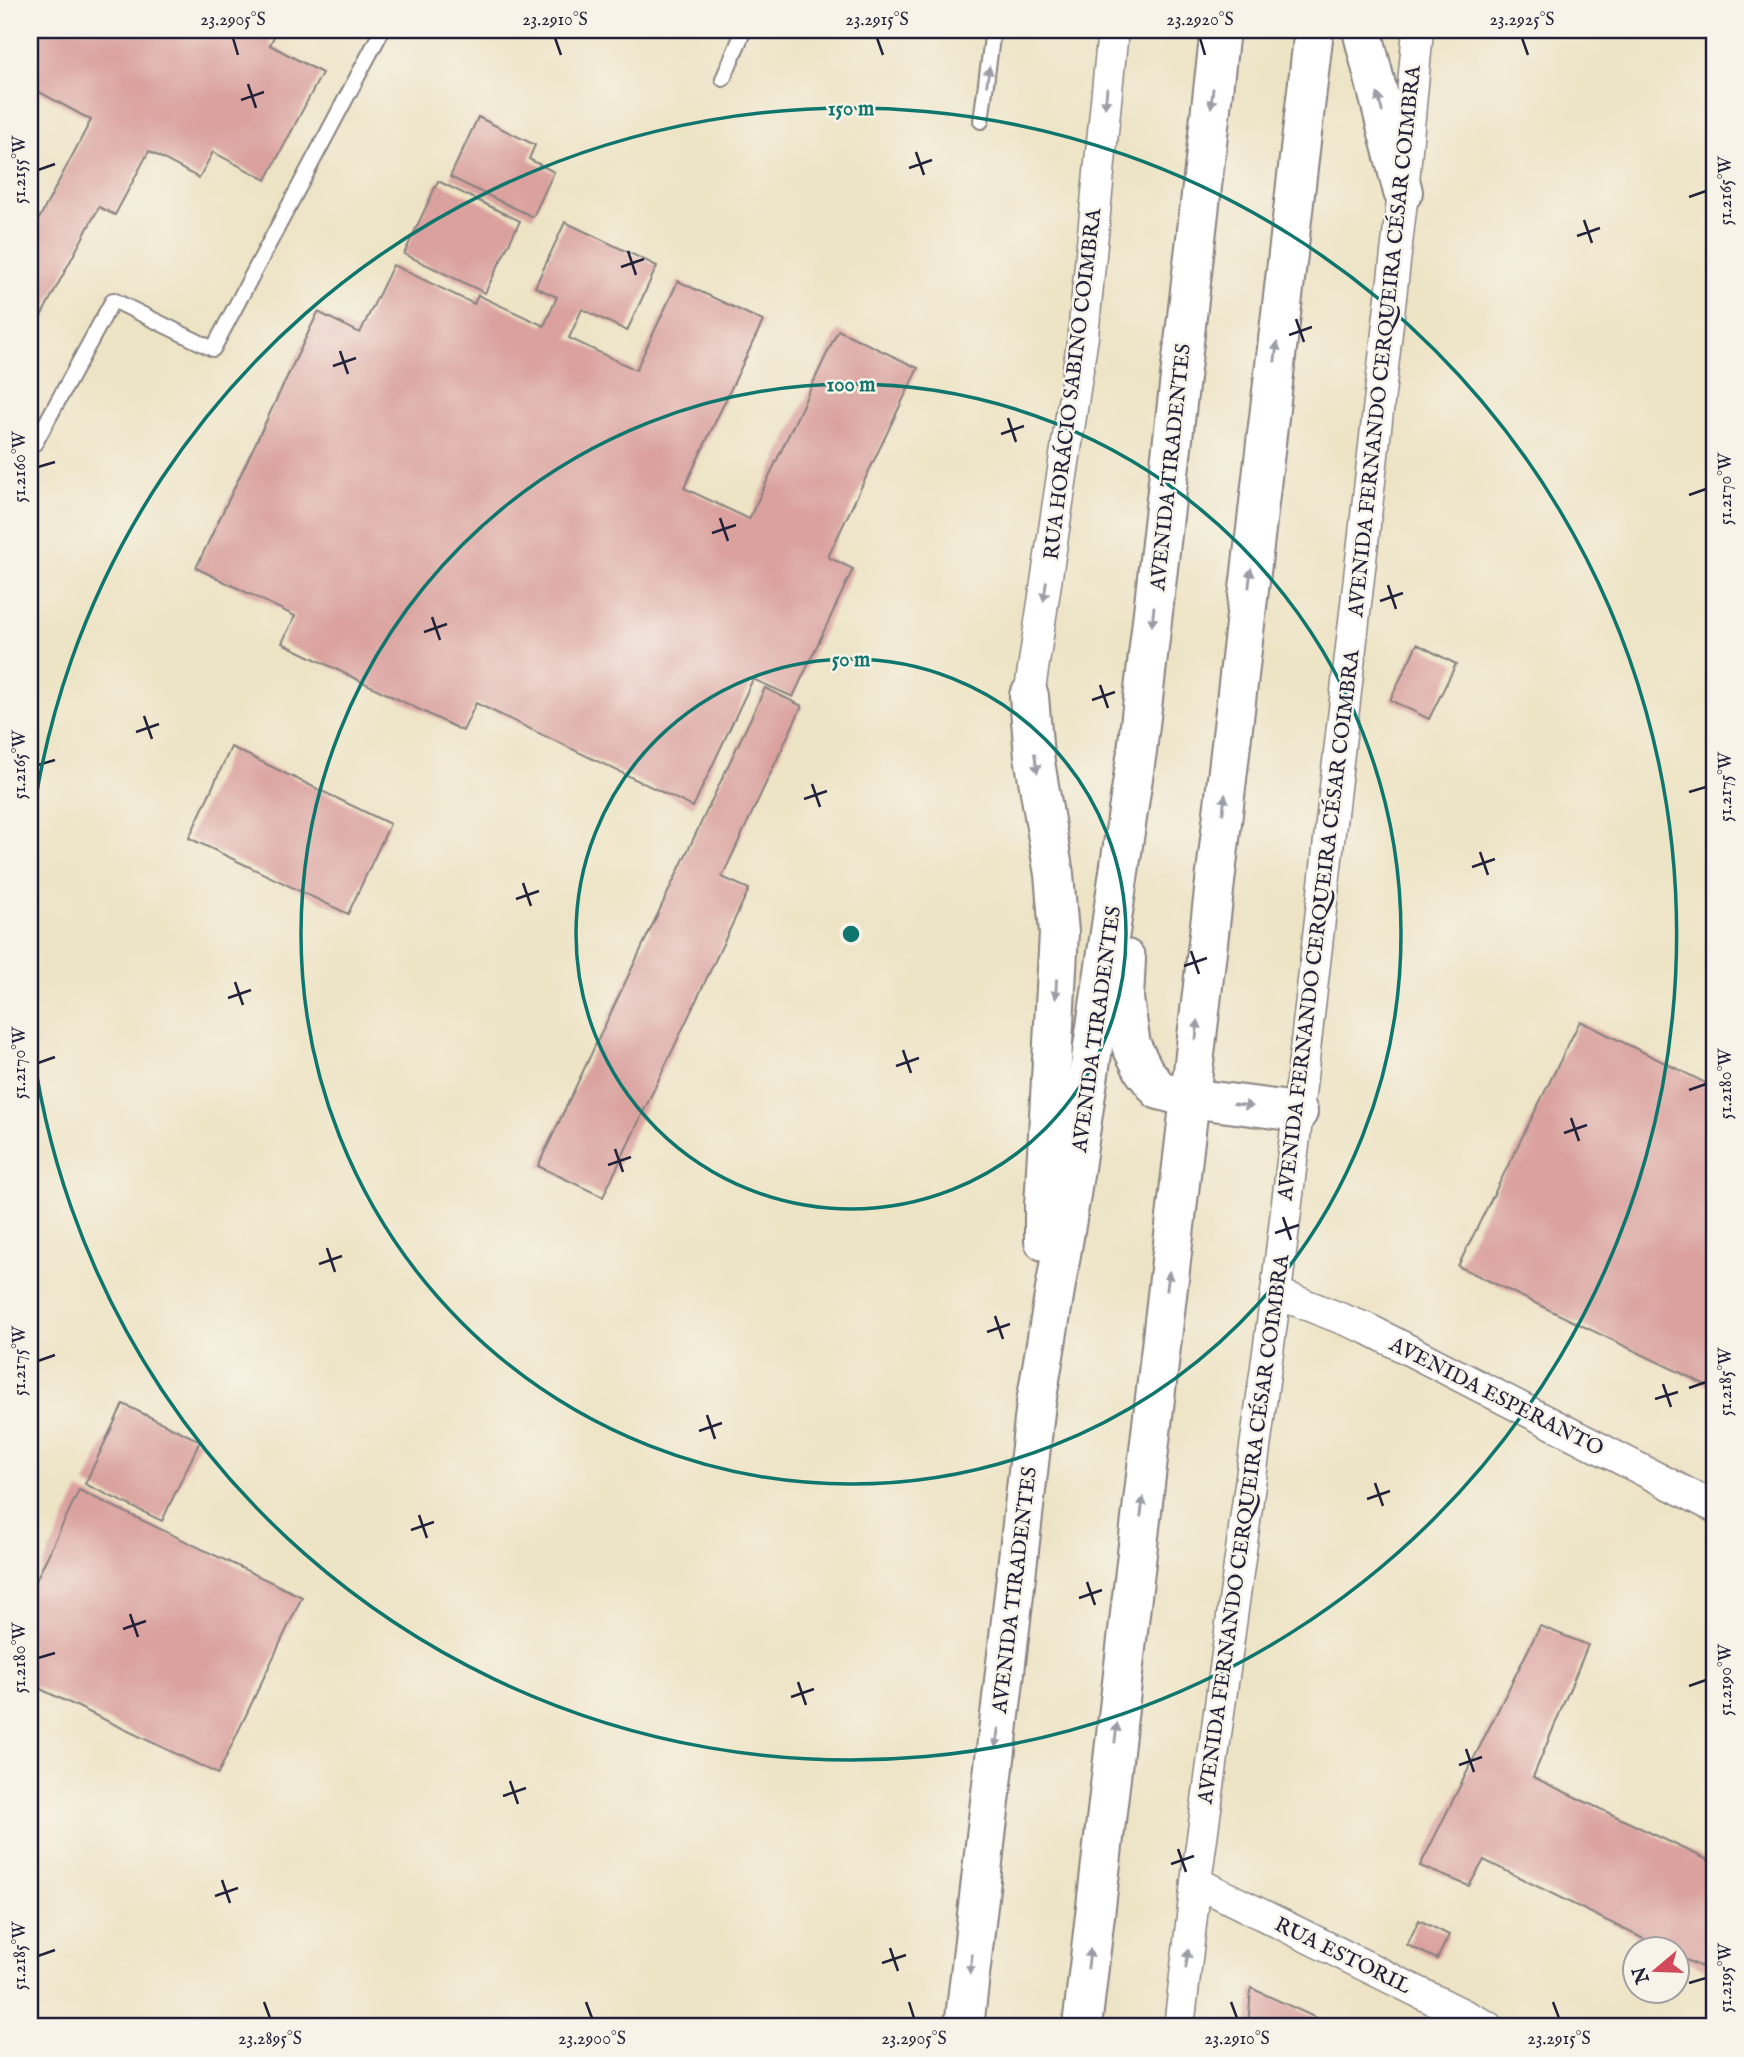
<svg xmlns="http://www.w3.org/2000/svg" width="1744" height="2057" viewBox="0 0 1744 2057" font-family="'IM FELL English',serif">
	<rect width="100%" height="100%" fill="#f7f3e8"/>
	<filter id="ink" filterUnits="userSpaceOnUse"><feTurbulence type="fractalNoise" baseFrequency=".0143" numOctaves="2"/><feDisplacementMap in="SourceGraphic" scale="14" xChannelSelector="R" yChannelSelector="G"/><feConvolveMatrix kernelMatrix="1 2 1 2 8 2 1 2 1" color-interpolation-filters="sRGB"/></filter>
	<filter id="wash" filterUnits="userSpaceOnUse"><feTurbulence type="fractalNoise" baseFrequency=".00686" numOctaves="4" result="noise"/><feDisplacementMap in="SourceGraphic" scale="28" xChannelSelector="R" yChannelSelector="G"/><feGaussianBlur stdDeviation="1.57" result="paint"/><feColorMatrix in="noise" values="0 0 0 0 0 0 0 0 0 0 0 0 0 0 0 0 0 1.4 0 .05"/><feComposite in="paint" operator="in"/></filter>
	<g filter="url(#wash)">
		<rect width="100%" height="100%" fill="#ede3c5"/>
		<g id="blocks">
			<g fill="#daa19e">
				<polygon points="30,30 277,30 270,45 322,73 266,180 213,152 199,178 149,151 115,215 99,207 30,337 30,236 91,120 30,87"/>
				<polygon points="520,30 537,30 534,37"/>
				<polygon points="478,117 535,145 529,159 554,172 533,217 450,177"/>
				<polygon points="30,138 37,142 30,155"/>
				<polygon points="438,181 520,221 485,293 404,254"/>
				<polygon points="565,222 657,266 627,331 582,309 569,338 636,370 678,281 763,321 684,488 749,519 838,330 918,368 828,557 853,569 793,697 753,679 693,807 476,703 463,731 282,643 295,616 196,568 318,312 360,333 393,265 474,304 478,295 544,326 557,297 535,287"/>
				<polygon points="1417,644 1456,664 1429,719 1390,700"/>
				<polygon points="765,688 802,706 722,877 749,889 603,1197 538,1166"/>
				<polygon points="231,747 390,824 348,914 189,838"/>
				<polygon points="1580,1021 1714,1087 1714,1389 1458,1266"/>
				<polygon points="123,1404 200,1441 162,1521 85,1484"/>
				<polygon points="79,1490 302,1597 218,1774 30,1684 30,1593"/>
				<polygon points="1540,1626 1588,1645 1533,1777 1714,1863 1714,1973 1678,1956 1678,1948 1662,1948 1484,1860 1469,1886 1420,1866"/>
				<polygon points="1419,1920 1449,1935 1437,1959 1407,1945"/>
				<polygon points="1251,1988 1336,2027 1248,2027"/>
			</g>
		</g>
	</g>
	<g filter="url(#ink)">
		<use href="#blocks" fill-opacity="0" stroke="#888280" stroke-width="2"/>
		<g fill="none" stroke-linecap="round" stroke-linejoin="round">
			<defs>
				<g id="lane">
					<polyline points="723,79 744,30"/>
					<polyline points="981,121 993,30"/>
					<polyline points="30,440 35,443 113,300 213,349 379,36"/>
				</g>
				<g id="street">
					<polyline points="1029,696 1083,336 1113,30"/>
					<polyline points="1276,1293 1368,1329 1714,1507"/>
					<polyline points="1196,1882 1489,2027"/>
					<polyline points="1179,2027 1196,1882 1276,1293 1298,1112 1403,192 1418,30"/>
				</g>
				<g id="highway">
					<polyline points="1362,30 1403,192"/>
					<polyline points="1029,696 1034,756 1054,874 1059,933 1044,1207 1044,1241"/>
					<polyline points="1126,959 1124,999 1131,1045 1144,1071 1159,1090 1189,1098 1298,1112"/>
					<polyline points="964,2027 1036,1403 1070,1201 1137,751 1220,30"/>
					<polyline points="1082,2027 1314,30"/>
				</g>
			</defs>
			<use href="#lane" stroke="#888280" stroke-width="18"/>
			<use href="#street" stroke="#888280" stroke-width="33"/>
			<use href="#highway" stroke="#888280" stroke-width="42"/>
			<use href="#lane" stroke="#fff" stroke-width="14"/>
			<use href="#street" stroke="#fff" stroke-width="30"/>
			<use href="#highway" stroke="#fff" stroke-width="38"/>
		</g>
		<defs><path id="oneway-solid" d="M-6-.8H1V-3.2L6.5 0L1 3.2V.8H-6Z" transform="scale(1.75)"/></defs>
		<g fill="#9c9ca7">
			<use href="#oneway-solid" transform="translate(988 76) rotate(-82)"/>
			<use href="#oneway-solid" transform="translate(1106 98) rotate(96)"/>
			<use href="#oneway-solid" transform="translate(1212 98) rotate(96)"/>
			<use href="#oneway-solid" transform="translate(1380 103) rotate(-104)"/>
			<use href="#oneway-solid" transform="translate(1276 352) rotate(-83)"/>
			<use href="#oneway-solid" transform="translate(1250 578) rotate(-83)"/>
			<use href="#oneway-solid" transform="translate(1045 591) rotate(98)"/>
			<use href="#oneway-solid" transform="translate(1153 616) rotate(96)"/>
			<use href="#oneway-solid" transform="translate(1036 763) rotate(81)"/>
			<use href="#oneway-solid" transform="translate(1224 804) rotate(-83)"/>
			<use href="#oneway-solid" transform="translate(1056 989) rotate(93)"/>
			<use href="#oneway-solid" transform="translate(1197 1030) rotate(-83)"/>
			<use href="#oneway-solid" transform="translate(1243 1105) rotate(7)"/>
			<use href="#oneway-solid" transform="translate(1168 1281) rotate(-83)"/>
			<use href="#oneway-solid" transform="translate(1142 1507) rotate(-83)"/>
			<use href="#oneway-solid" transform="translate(1116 1733) rotate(-83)"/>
			<use href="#oneway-solid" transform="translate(997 1738) rotate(97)"/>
			<use href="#oneway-solid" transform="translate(1089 1959) rotate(-83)"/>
			<use href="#oneway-solid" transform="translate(1187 1959) rotate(-83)"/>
			<use href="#oneway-solid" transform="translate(971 1964) rotate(97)"/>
		</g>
	</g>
	<path fill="none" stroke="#22223b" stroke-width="2.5" d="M233,38L238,55M555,38L561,55M877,38L883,55M1200,38L1205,55M1522,38L1528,55M248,84L256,108M241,100L264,92M916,152L924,175M909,168L932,160M38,170L55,164M1689,197L1706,191M1584,220L1592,243M1577,236L1600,228M628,251L636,275M621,267L644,259M1296,319L1304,342M1289,335L1312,327M340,351L348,374M333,366L356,358M1008,418L1016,442M1001,434L1024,426M38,467L55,462M1689,495L1706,489M720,518L728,541M712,533L736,525M1388,585L1396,609M1380,601L1403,593M432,617L440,640M424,632L447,624M1100,685L1108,708M1092,700L1115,692M144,716L152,739M136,732L159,724M38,765L55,760M812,784L820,807M1689,792L1706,787M804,799L827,791M1480,852L1488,875M1472,867L1495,859M523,883L531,906M516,899L539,891M1191,951L1199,974M1184,966L1207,958M235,982L243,1005M228,998L251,990M903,1050L911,1073M38,1063L55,1057M896,1066L919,1058M1689,1090L1706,1084M1571,1118L1579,1141M1564,1133L1587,1125M615,1149L623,1172M608,1165L631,1157M1283,1217L1291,1240M1275,1233L1299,1225M327,1248L335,1272M319,1264L342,1256M995,1316L1003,1339M987,1332L1010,1324M38,1361L55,1355M1663,1384L1671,1407M1689,1388L1706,1382M1655,1399L1678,1392M707,1415L715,1439M699,1431L722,1423M1375,1483L1383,1506M1367,1499L1390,1491M419,1515L427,1538M411,1530L434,1522M1087,1582L1095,1605M1079,1598L1102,1590M130,1614L138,1637M123,1629L146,1621M38,1658L55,1653M798,1682L806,1705M1689,1686L1706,1680M791,1697L814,1689M1466,1749L1474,1772M1459,1765L1482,1757M510,1781L518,1804M503,1796L526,1788M1178,1849L1186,1872M1171,1864L1194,1856M222,1880L230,1903M215,1896L238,1888M890,1948L898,1971M38,1956L55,1950M882,1963L906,1955M1689,1983L1706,1978M264,2002L270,2018M586,2002L592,2018M909,2002L914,2018M1231,2002L1237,2018M1553,2002L1559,2018"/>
	<g fill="none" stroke="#0f766e" stroke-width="3.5">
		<circle cx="851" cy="934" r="275"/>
		<circle cx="851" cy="934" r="550"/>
		<path d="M30 840A826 826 0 1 1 30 1028"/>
	</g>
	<g text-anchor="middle" stroke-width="5" stroke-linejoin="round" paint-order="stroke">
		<g font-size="21" fill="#22223b" stroke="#f7f3e8">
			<text transform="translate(1384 341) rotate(-84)" y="7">AVENIDA FERNANDO CERQUEIRA CÉSAR COIMBRA</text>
			<text transform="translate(1072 384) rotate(-83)" y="7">RUA HORÁCIO SABINO COIMBRA</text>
			<text transform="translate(1170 467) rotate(-84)" y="7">AVENIDA TIRADENTES</text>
			<text transform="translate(1318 925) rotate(-83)" y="7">AVENIDA FERNANDO CERQUEIRA CÉSAR COIMBRA</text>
			<text transform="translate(1096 1029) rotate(-82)" y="7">AVENIDA TIRADENTES</text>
			<text transform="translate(1497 1396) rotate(27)" y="7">AVENIDA ESPERANTO</text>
			<text transform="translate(1243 1529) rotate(-82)" y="7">AVENIDA FERNANDO CERQUEIRA CÉSAR COIMBRA</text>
			<text transform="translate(1014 1590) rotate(-83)" y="7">AVENIDA TIRADENTES</text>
			<text transform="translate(1343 1955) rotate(26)" y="7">RUA ESTORIL</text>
		</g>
	</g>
	<circle cx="851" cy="934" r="10" fill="#0f766e" stroke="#f7f3e8" stroke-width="3.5"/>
	<g font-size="21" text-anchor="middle" font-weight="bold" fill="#0f766e" stroke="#f7f3e8" stroke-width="5" stroke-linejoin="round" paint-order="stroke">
		<text x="851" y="115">150 m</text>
		<text x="851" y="391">100 m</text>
		<text x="851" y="666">50 m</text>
	</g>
	<rect width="1744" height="2057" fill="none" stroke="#f7f3e8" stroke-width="77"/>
	<g transform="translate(1656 1970) rotate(251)"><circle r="33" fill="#f7f3e8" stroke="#a29fa3" stroke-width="2"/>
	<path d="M0-5L12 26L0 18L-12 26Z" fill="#d1495b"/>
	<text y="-10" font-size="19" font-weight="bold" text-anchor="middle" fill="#22223b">N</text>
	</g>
	<rect x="38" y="38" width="1668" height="1980" fill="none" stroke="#22223b" stroke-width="2.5"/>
	<g font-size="18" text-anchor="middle" fill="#22223b">
		<text x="233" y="25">23.2905°S</text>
		<text x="555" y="25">23.2910°S</text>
		<text x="877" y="25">23.2915°S</text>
		<text x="1200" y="25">23.2920°S</text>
		<text x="1522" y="25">23.2925°S</text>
		<text transform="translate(19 170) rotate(-90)" y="6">51.2155°W</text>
		<text transform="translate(1725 191) rotate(-90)" y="6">51.2165°W</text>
		<text transform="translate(19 467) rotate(-90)" y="6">51.2160°W</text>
		<text transform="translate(1725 489) rotate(-90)" y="6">51.2170°W</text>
		<text transform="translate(19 765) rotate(-90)" y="6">51.2165°W</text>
		<text transform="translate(1725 787) rotate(-90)" y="6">51.2175°W</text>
		<text transform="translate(19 1063) rotate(-90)" y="6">51.2170°W</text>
		<text transform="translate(1725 1084) rotate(-90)" y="6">51.2180°W</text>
		<text transform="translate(19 1361) rotate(-90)" y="6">51.2175°W</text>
		<text transform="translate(1725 1382) rotate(-90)" y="6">51.2185°W</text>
		<text transform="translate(19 1658) rotate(-90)" y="6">51.2180°W</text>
		<text transform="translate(1725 1680) rotate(-90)" y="6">51.2190°W</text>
		<text transform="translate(19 1956) rotate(-90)" y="6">51.2185°W</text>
		<text transform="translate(1725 1978) rotate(-90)" y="6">51.2195°W</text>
		<text x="270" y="2044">23.2895°S</text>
		<text x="592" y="2044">23.2900°S</text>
		<text x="914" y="2044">23.2905°S</text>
		<text x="1237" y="2044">23.2910°S</text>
		<text x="1559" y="2044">23.2915°S</text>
	</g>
</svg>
